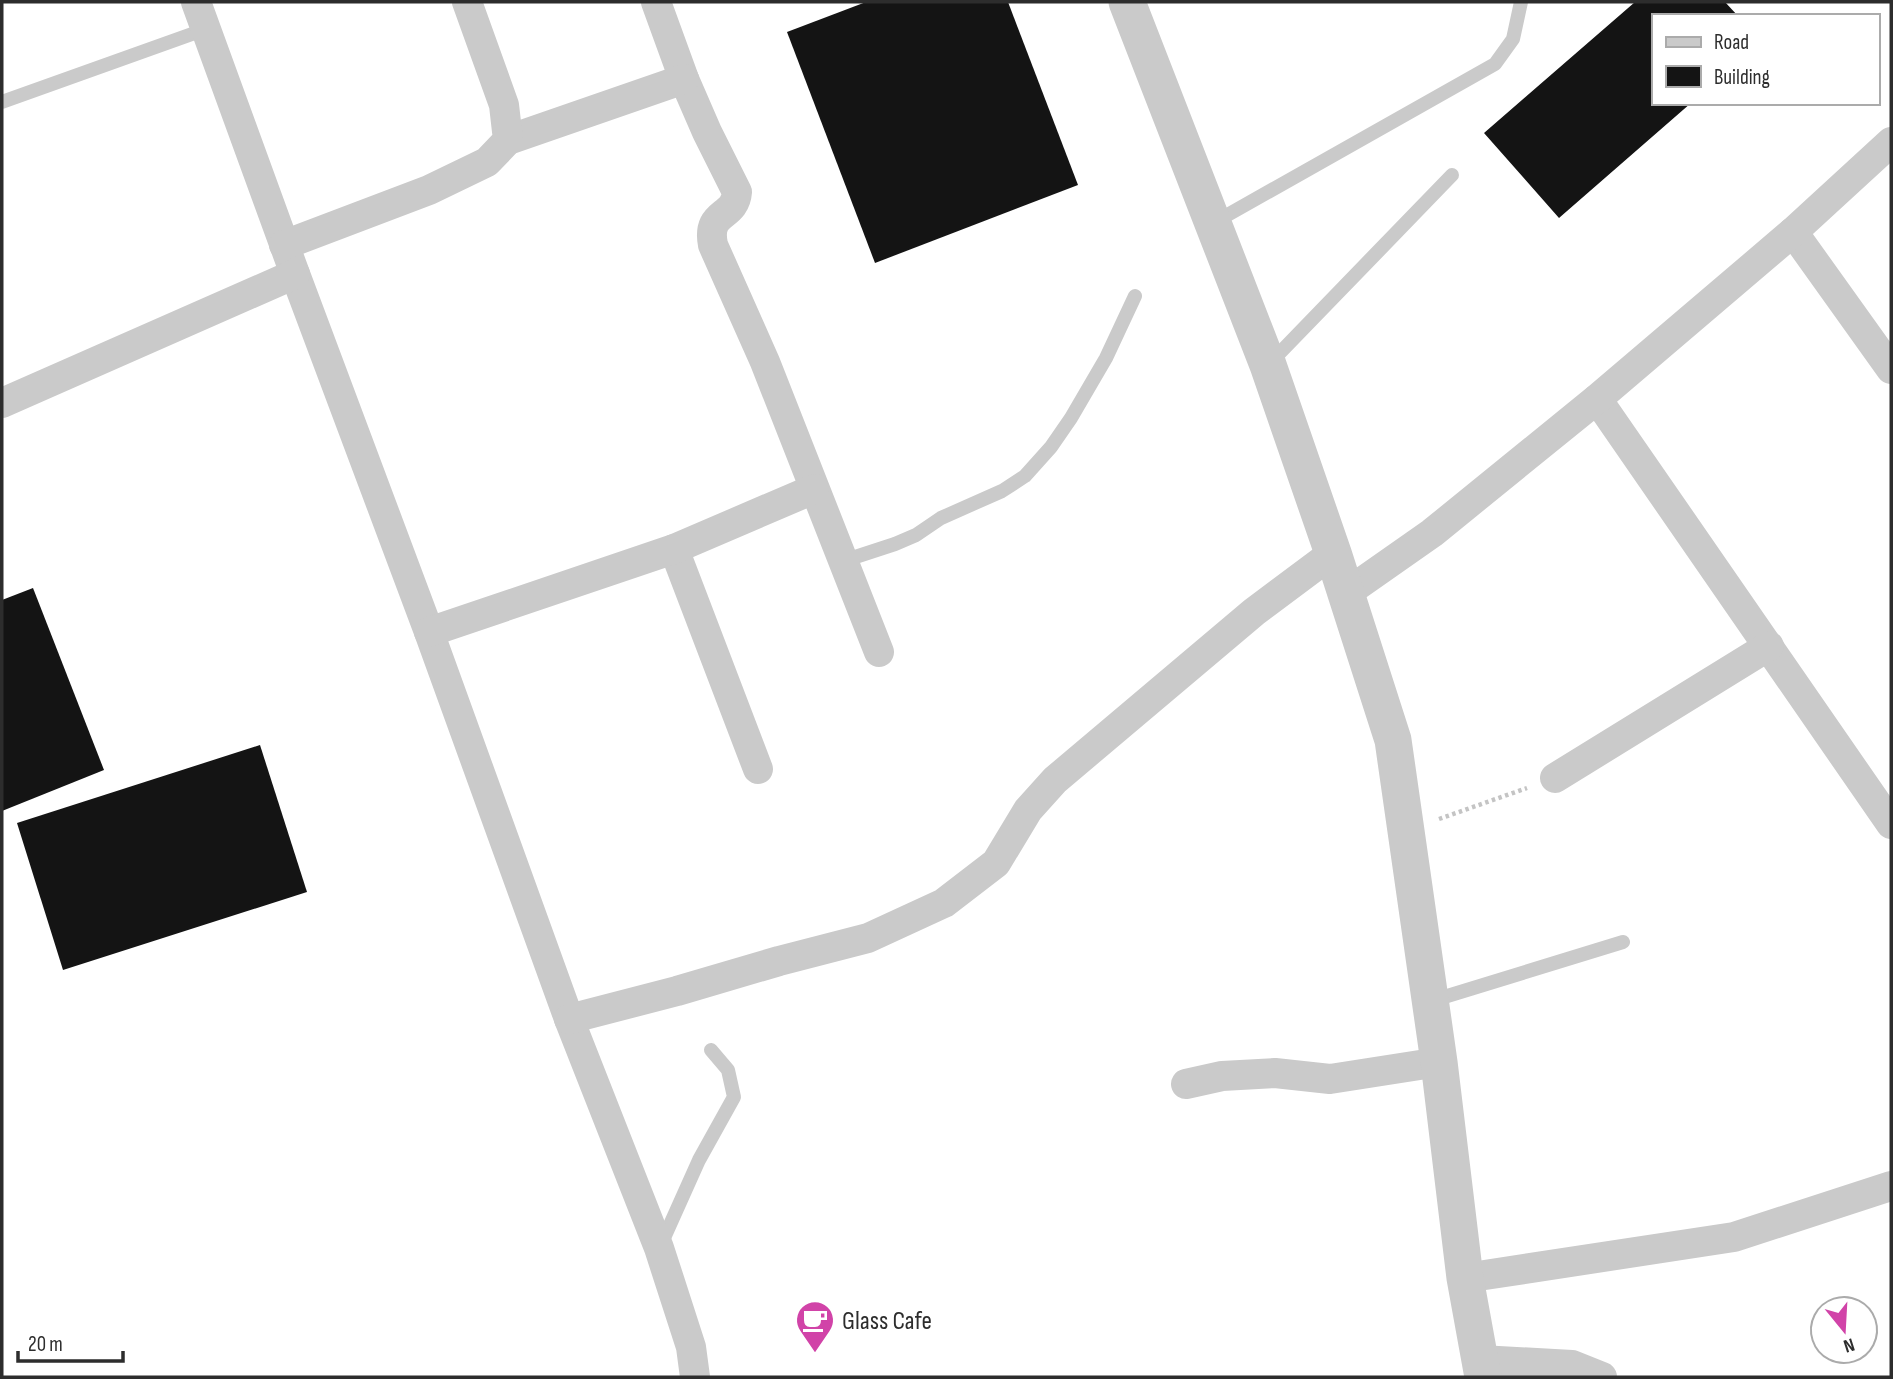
<svg xmlns="http://www.w3.org/2000/svg" width="1893" height="1379" viewBox="0 0 1893 1379" font-family="'Sofia Sans Condensed',sans-serif">
	<rect width="100%" height="100%" fill="#fff"/>
	<g fill="#141414">
		<polygon points="866,2 1008,2 1078,185 875,263 787,32"/>
		<polygon points="1635,2 1725,2 1738,16 1653,16 1653,103 1691,103 1559,218 1484,133"/>
		<polygon points="33,588 104,770 2,811 2,600"/>
		<polygon points="260,745 307,892 63,970 17,823"/>
	</g>
	<g fill="none" stroke-linecap="round" stroke-linejoin="round">
		<polyline stroke="#c4c4c4" stroke-width="4.5" stroke-dasharray="3.5 3.5" stroke-linecap="butt" points="1439,819 1527,788"/>
		<g stroke="#cacaca" stroke-width="14">
			<polyline points="2,102 206,29"/>
			<polyline points="1215,222 1495,64 1513,39 1521,2"/>
			<polyline points="1270,363 1452,175"/>
			<polyline points="843,561 895,544 916,535 941,518 1002,491 1025,476 1051,447 1071,418 1106,358 1135,296"/>
			<polyline points="1431,1001 1623,942"/>
			<polyline points="660,1247 699,1160 734,1097 728,1070 711,1050"/>
		</g>
		<g stroke="#cacaca" stroke-width="30">
			<polyline points="196,2 295,274 429,632 569,1019 659,1248 691,1347 695,1377"/>
			<path d="M656,2L684,79L707,132L737,192C735,219 706,210 713,245L765,362L879,652"/>
			<polyline points="508,140 684,79"/>
			<polyline points="1793,232 1891,369"/>
			<polyline points="284,245 429,190 487,162 508,140 504,105 467,2"/>
			<polyline points="1597,399 1891,824"/>
			<polyline points="2,403 295,274"/>
			<polyline points="674,549 758,769"/>
			<polyline points="1345,594 1432,533 1597,399 1793,232 1891,142"/>
			<polyline points="429,632 674,549 814,489"/>
			<polyline points="1555,778 1769,646"/>
			<polyline points="569,1019 677,991 779,961 868,938 944,903 996,863 1028,810 1055,780 1254,612 1333,553"/>
			<polyline points="1186,1084 1222,1076 1275,1073 1330,1079 1439,1062"/>
			<polyline points="1465,1278 1734,1237 1891,1186"/>
			<polyline points="1480,1360 1572,1365 1602,1377"/>
		</g>
		<polyline stroke="#cacaca" stroke-width="37" points="1127,2 1268,365 1333,553 1393,740 1439,1062 1465,1278 1483,1377"/>
	</g>
	<defs>
		<symbol id="cafe-pin" viewBox="-11 -11 22 30"><path d="M0 17L-7.5 6A9.5 9.5 0 1 1 7.5 6Z" fill="#d143a8" stroke="#fff"/><path d="M-5.5-4.5H6V0H3Q3 3.5 0 3.5H-2.5Q-5.5 3.5-5.5 0ZM3-3.2v2h1.7v-2ZM-6 4.5H4V6H-6Z" fill="#fff"/></symbol>
	</defs>
	<g fill-rule="evenodd">
		<use href="#cafe-pin" x="793" y="1298" width="44" height="60"/>
	</g>
	<g text-anchor="middle" stroke-width="7" stroke-linejoin="round" paint-order="stroke">
		<g font-size="26" fill="#2d2d2d" stroke="#fff" text-anchor="start">
			<text x="842" y="1329">Glass Cafe</text>
		</g>
	</g>
	<rect width="1893" height="1379" fill="none" stroke="#2d2d2d" stroke-width="7"/>
	<rect x="1652" y="14" width="228" height="91" fill="#ffffff" stroke="#ababab" stroke-width="2"/>
	<rect x="1666" y="37" width="35" height="10" fill="#cacaca" stroke="#ababab" stroke-width="2"/>
	<text x="1714" y="49" font-size="21" fill="#2d2d2d">Road</text>
	<rect x="1666" y="66" width="35" height="21" fill="#141414" stroke="#ababab" stroke-width="2"/>
	<text x="1714" y="84" font-size="21" fill="#2d2d2d">Building</text>
	<g transform="translate(1844 1330) rotate(162)"><circle r="33" fill="#ffffff" stroke="#ababab" stroke-width="2"/>
	<path d="M0-5L12 26L0 18L-12 26Z" fill="#d143a8"/>
	<text y="-10" font-size="19" font-weight="bold" text-anchor="middle" fill="#2d2d2d">N</text>
	</g>
	<path d="M18 1351v10h105v-10" fill="none" stroke="#2d2d2d" stroke-width="3.5"/>
	<text x="28" y="1351" font-size="21" fill="#2d2d2d" stroke="#ffffff" stroke-width="5" paint-order="stroke">20 m</text>
</svg>
